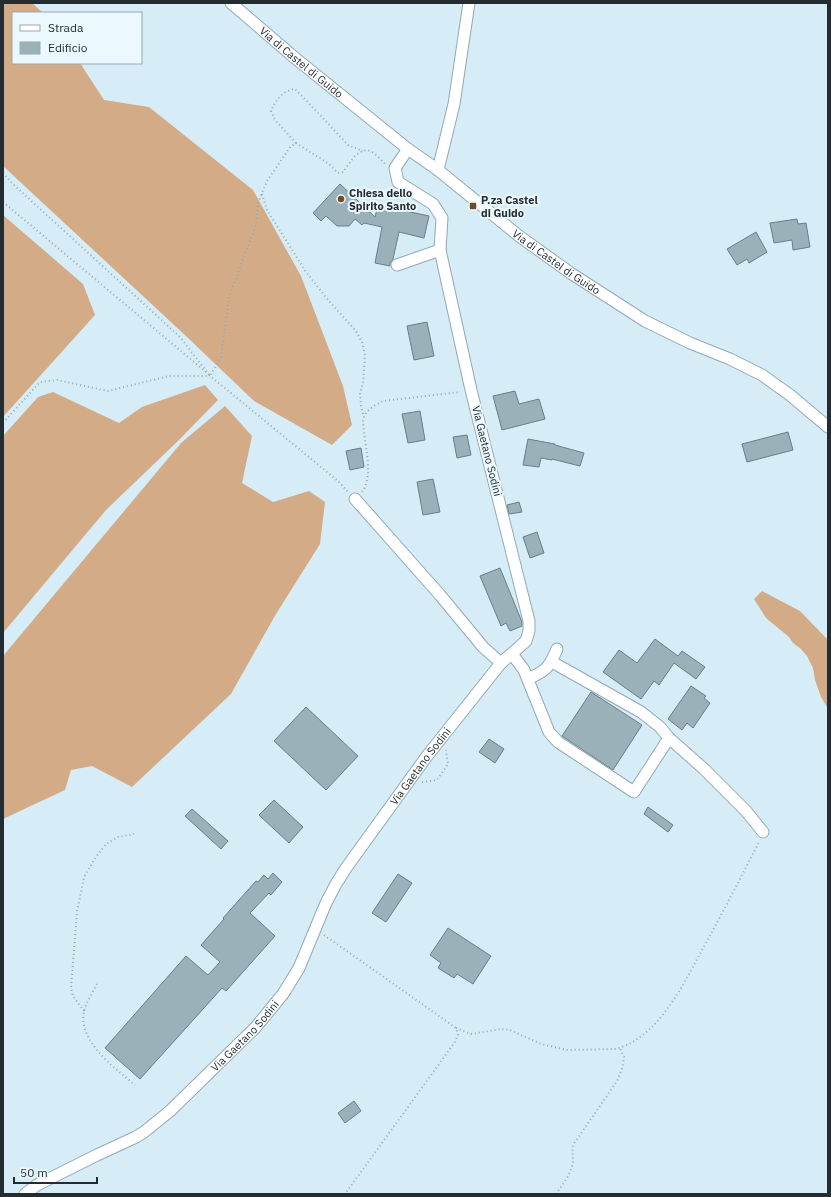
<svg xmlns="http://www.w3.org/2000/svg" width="831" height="1197" viewBox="0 0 831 1197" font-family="'IBM Plex Sans',sans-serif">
	<rect width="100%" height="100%" fill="#d6edf8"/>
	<g fill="#d3ac87">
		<polygon points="3,3 32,3 43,13 13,13 13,63 80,63 104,100 149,107 253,190 301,276 343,386 352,425 332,445 254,401 187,337 3,166"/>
		<polygon points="3,215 83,284 95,315 3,417"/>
		<polygon points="205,385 218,400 178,441 106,510 3,633 3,436 38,397 53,392 119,423 142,407"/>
		<polygon points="225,406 252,436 242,483 273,502 309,491 325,502 320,544 276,614 231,694 132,787 92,766 71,770 65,790 3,819 3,656 181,443"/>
		<polygon points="762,591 800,611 828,640 828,709 821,697 815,680 813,668 807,656 801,649 793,643 789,637 766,618 754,599"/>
	</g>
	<g fill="#9bb1ba" stroke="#697e87">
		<polygon points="340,184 375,217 378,205 429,216 424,238 399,232 393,259 390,263 390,266 375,263 382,227 364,223 362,225 355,219 349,226 337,226 326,216 321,221 313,213"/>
		<polygon points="797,219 798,224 806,223 810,247 793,250 792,240 774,243 770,223"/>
		<polygon points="756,232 767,252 749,263 747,259 737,265 727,249"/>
		<polygon points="427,322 434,356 414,360 407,326"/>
		<polygon points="515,391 519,404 539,399 545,419 502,430 493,396"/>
		<polygon points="420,411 425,440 408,443 402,414"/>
		<polygon points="788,432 793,450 747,462 742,444"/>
		<polygon points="467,435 471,455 457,458 453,437"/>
		<polygon points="528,439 555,444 555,445 584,453 580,466 552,459 552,460 541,458 539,467 523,465"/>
		<polygon points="361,448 364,467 350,470 346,451"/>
		<polygon points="433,479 440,512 423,515 417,482"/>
		<polygon points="519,502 522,512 509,514 507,505"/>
		<polygon points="537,532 544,553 530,558 523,537"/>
		<polygon points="500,568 522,622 522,626 510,631 506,623 501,626 480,576"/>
		<polygon points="655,639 678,656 682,651 705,667 696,679 674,663 659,685 654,681 641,699 603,672 619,650 637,663"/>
		<polygon points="691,686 706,696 704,698 710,703 693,728 687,723 682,730 668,719"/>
		<polygon points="591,692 642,725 613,770 562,736"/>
		<polygon points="306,707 358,756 326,790 274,741"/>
		<polygon points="489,739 504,749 495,763 479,752"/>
		<polygon points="274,800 303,827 289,843 259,815"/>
		<polygon points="648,807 673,825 668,832 644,814"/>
		<polygon points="192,809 228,841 221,849 185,816"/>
		<polygon points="273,873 282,882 271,895 269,893 250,913 275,936 226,991 222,988 140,1079 105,1048 186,956 208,975 220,962 201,945 224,919 223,918 256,881 258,882 264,875 268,879"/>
		<polygon points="398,874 412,883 386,922 372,913"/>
		<polygon points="448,928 491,956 473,984 457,974 454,978 438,968 441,963 430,955"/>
		<polygon points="354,1101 361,1111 345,1123 338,1113"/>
	</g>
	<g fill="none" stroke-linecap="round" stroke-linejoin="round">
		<defs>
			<g id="minor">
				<path id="s1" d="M231,3L295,58L408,149L438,170L519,236L572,274L645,321L690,343L730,359L762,375L790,395L828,427"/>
				<polyline points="438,170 454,104 469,3"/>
				<polyline points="397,265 440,250"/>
				<polyline points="355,499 440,595 483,647 501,663"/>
				<polyline points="512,654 524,670 549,732 558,742 634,792 669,738"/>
				<polyline points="552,662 641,712 660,727 669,738 704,769 746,811 763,832"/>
				<path d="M528,679C547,670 549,668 557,649"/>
				<path id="s2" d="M25,1194L37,1185L97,1155L136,1137L144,1132L170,1111L255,1028L283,994L299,968L326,903L336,884L346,868L427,756L501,663L526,641L529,631V621L471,390L440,250L442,218L433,204L398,182L395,168L408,149"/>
			</g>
		</defs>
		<use href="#minor" stroke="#93a8b2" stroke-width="13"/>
		<g stroke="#95a7b0" stroke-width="2" stroke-dasharray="1 3" stroke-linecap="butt">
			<path d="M296,143L275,120L271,111C275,101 283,90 295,89L321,116L348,145L363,151"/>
			<path d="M3,173L14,185L180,337L210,376L221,357L229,297L256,225L258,203L267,181L291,146L296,143L329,164L338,173L343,172C349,164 358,147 370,151C376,154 381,160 385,164"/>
			<polyline points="262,194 267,210 306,272 329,301 356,331 362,342 365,355 363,383 360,393 361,406 364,417"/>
			<polyline points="3,202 206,372"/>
			<polyline points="209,375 338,481 348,492"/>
			<polyline points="3,423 40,382 57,380 108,391 169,376 209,376"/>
			<path d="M362,492C373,478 366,449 364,433C364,429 362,421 364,417C367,409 376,405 383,401L460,392"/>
			<polyline points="422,782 437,780 448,764 446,750"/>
			<polyline points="324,935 456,1028 458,1035 455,1042 345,1194"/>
			<path d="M97,984C93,992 85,1004 84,1012C78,1042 116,1069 135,1085"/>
			<polyline points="84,1011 73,996 71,988 77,912 84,877 96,857 106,844 118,837 134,834"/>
			<path d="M456,1028L471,1034L501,1029L510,1030L541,1044L567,1050L614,1049C628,1047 643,1036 653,1026C673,1005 687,978 701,952C721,916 740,879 759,842"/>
			<path d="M556,1194C563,1184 571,1174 573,1162C573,1156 572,1151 573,1145L617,1081L623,1066L624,1057L620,1048"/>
		</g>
		<use href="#minor" stroke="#fff" stroke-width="11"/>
	</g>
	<g fill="#714d27" stroke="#ebf9ff" stroke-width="1.5">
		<circle cx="341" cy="199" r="4"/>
		<rect x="469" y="202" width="8" height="8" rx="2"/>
	</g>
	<g text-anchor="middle" stroke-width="4" stroke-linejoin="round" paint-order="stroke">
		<g font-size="11" fill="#232c30" stroke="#ebf9ff">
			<text dy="4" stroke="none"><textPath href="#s1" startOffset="92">Via di Castel di Guido</textPath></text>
			<text dy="4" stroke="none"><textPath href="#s1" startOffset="416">Via di Castel di Guido</textPath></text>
			<text transform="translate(487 451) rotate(76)" y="4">Via Gaetano Sodini</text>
			<text dy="4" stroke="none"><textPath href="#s2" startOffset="598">Via Gaetano Sodini</textPath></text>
			<text dy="4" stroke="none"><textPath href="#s2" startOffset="274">Via Gaetano Sodini</textPath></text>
		</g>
		<g font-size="11" font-weight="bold" fill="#232c30" stroke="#ebf9ff" text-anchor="start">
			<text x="349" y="197">Chiesa dello<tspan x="349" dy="13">Spirito Santo</tspan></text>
			<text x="481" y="204">P.za Castel<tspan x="481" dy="13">di Guido</tspan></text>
		</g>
	</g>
	<rect width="831" height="1197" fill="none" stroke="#232c30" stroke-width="8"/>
	<rect x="12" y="12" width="130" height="52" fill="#ebf9ff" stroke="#9ba7ac"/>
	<rect x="20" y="25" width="20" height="6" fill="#ffffff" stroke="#9ba7ac"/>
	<text x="48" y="32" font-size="12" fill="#232c30">Strada</text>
	<rect x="20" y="42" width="20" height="12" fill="#9bb1ba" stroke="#9ba7ac"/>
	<text x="48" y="52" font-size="12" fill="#232c30">Edificio</text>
	<path d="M14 1177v6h83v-6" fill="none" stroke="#232c30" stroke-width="2"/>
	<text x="20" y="1177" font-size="12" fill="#232c30" stroke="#ebf9ff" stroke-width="3" paint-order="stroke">50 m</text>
</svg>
